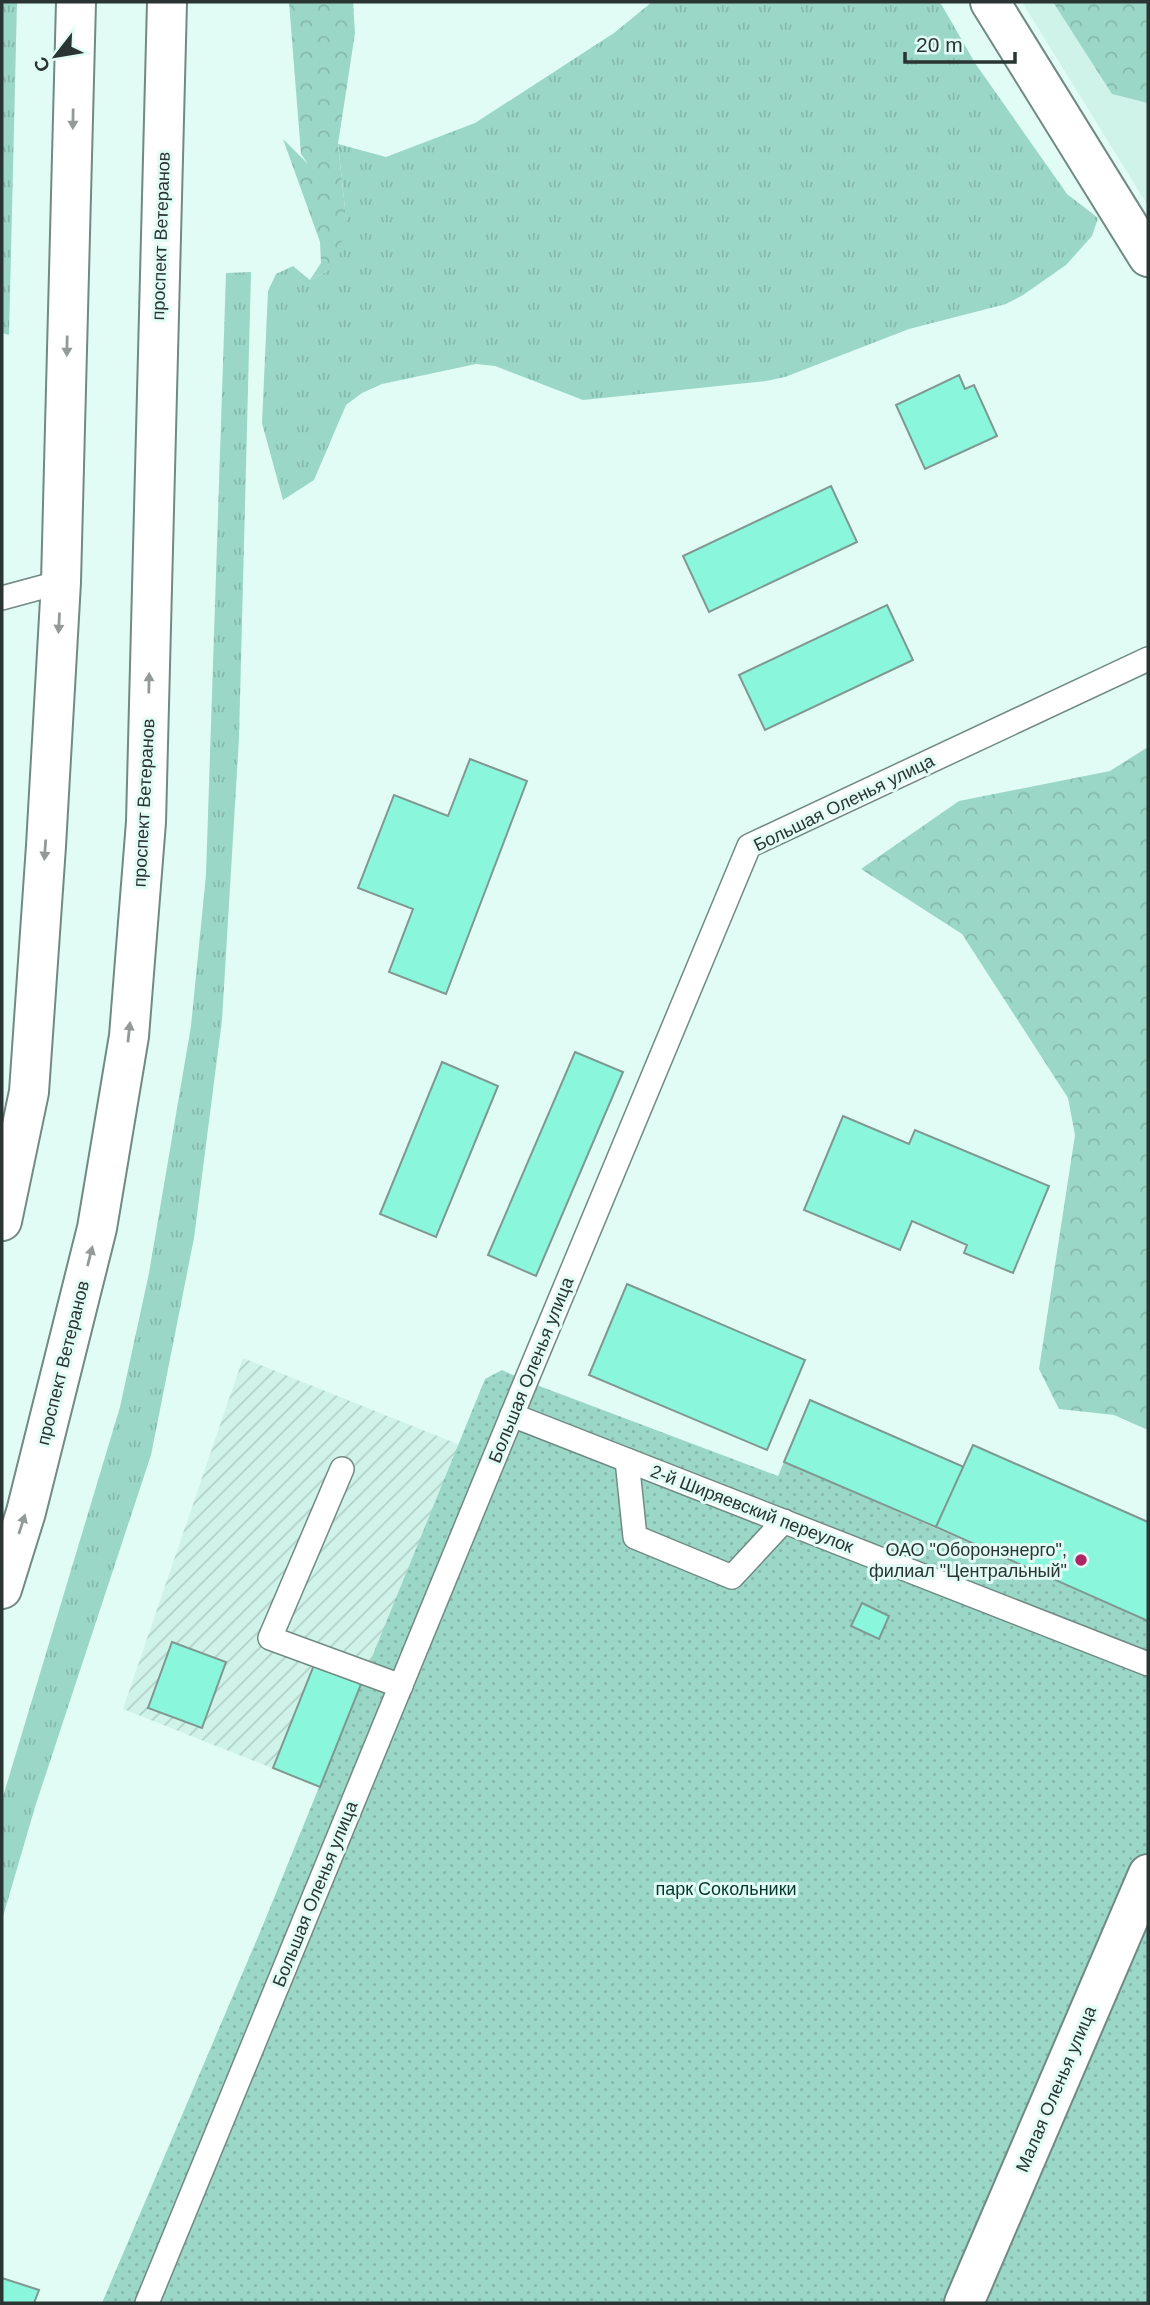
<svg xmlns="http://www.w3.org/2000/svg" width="1150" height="2305" viewBox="0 0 1150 2305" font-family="Helvetica,sans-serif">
	<defs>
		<pattern id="industrial-furrows" width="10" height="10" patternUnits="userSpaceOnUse" patternTransform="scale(1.75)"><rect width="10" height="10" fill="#cff3e9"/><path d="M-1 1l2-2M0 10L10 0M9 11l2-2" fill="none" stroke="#b2d1c8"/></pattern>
		<pattern id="grass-tufts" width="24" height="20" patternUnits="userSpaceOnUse" patternTransform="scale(1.75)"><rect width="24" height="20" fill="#9ad7c7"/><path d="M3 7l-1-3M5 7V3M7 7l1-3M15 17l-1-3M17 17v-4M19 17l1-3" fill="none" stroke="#85b9ab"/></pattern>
		<pattern id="forest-crowns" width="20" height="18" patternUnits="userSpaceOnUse" patternTransform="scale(1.75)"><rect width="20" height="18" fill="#9ad7c7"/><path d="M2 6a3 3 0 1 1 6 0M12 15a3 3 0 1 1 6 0" fill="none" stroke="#85b9ab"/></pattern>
		<pattern id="park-dots" width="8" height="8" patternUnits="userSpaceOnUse" patternTransform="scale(1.75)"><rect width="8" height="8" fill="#9ad7c7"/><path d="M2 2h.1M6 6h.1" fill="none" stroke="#85b9ab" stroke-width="1.8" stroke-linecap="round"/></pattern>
	</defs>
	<rect width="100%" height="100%" fill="#e1fcf4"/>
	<polygon fill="#cff3e9" points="1022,2 1148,2 1148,206"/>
	<polygon fill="url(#industrial-furrows)" points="243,1358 460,1445 320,1787 123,1709"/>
	<g fill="url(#grass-tufts)">
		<polygon points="2,2 17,2 9,335 2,333"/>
		<polygon points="652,2 940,2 975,63 1067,194 1098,218 1092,236 1066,265 1023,295 1006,304 909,329 785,377 766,381 583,400 495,366 476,364 382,384 362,393 346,405 314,480 283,500 262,423 268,291 276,274 293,266 310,280 329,270 346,218 338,144 386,157 475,123 614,33"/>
		<polygon points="251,272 239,738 222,1020 194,1238 151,1455 35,1807 2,1920 2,1800 120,1407 149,1273 191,1026 206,875 226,273"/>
	</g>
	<g fill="url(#forest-crowns)">
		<polygon points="289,2 353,2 355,33 338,144 346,218 339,256 329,270 310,280 321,263 320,242 283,139 308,164 301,154"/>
		<polygon points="1053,2 1148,2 1148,103 1112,94"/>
		<polygon points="1148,747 1148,1430 1114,1415 1059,1409 1039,1369 1075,1135 1068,1098 962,934 861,869 959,801 1110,771"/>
	</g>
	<polygon fill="url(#park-dots)" points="502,1370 526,1381 778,1476 784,1462 1148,1621 1148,2303 102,2303 263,1925 485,1379"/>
	<g fill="#8af7dd" stroke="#7f9891" stroke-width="2">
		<polygon points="959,375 965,389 974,385 997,436 925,469 896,405"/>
		<polygon points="831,486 857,542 709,612 683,556"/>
		<polygon points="887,605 913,660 765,730 739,675"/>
		<polygon points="470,759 527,781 446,994 389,972 413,909 358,888 394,795 448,816"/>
		<polygon points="575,1052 623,1072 536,1276 488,1255"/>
		<polygon points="442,1062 498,1086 436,1237 380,1214"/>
		<polygon points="843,1116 909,1144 915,1130 1049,1186 1013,1273 964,1253 967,1245 912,1221 900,1250 804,1210"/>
		<polygon points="627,1284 805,1360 767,1450 589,1375"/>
		<polygon points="810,1400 964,1467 936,1527 784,1462"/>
		<polygon points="973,1445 1148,1522 1148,1621 936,1527"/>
		<polygon points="862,1603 889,1616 879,1639 851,1626"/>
		<polygon points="172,1642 226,1662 202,1728 148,1708"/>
		<polygon points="314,1665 361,1684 320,1787 273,1768"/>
		<polygon points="2,2278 39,2290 34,2303 2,2303"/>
	</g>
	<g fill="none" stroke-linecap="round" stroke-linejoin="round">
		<defs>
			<g id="service">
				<polyline points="2,598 61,582"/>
				<polyline points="512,1415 1148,1664"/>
				<polyline points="627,1460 635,1537 732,1577 784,1521"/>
				<polyline points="342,1469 270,1638 401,1686"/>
				<polyline points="147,2303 526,1381 749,846 1148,659"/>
			</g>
			<g id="minor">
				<polyline points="990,2 1148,257"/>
				<polyline points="964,2303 1148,1874"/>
			</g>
			<g id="secondary">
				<polyline points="2,1221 29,1092 46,846 61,582 76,2"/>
				<polyline points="2,1589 26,1512 97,1228 129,1036 146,822 167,2"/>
			</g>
		</defs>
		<use href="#service" stroke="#718a83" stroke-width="26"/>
		<use href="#minor" stroke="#718a83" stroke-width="42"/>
		<use href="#secondary" stroke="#718a83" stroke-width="42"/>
		<use href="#service" stroke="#fff" stroke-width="23"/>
		<use href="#minor" stroke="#fff" stroke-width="38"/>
		<use href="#secondary" stroke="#fff" stroke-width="38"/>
	</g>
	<defs><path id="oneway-solid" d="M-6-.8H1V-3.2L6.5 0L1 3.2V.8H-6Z" transform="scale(1.75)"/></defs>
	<g fill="#949a98">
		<use href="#oneway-solid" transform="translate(73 119) rotate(91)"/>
		<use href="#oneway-solid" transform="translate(67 346) rotate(91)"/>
		<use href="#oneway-solid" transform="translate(59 623) rotate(93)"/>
		<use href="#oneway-solid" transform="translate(149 683) rotate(-89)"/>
		<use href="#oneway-solid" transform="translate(45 850) rotate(94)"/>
		<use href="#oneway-solid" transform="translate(129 1032) rotate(-84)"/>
		<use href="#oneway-solid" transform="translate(90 1256) rotate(-76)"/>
		<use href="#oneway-solid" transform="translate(22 1524) rotate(-72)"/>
	</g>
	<circle fill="#af2667" stroke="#e1fcf4" stroke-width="2.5" cx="1081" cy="1560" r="7"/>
	<g text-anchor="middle" stroke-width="6" stroke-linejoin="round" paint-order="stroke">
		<g font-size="18" fill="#2a3432" stroke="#e1fcf4">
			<text transform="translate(161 236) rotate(-88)" y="6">проспект Ветеранов</text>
			<text transform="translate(144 803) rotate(-87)" y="6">проспект Ветеранов</text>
			<text transform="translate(844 803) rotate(-26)" y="6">Большая Оленья улица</text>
			<text transform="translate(63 1363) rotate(-76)" y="6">проспект Ветеранов</text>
			<text transform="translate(531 1370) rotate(-68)" y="6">Большая Оленья улица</text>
			<text transform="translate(752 1509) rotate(21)" y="6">2-й Ширяевский переулок</text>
			<text transform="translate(315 1894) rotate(-68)" y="6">Большая Оленья улица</text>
			<text transform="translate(1056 2089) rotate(-67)" y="6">Малая Оленья улица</text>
		</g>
		<g font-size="18" fill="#2a3432" stroke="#e1fcf4" text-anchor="end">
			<text x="1067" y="1556">ОАО "Оборонэнерго",<tspan x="1067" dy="21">филиал "Центральный"</tspan></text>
		</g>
		<g font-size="18" fill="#02372e" stroke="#e1fcf4">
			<text x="726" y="1895">парк Сокольники</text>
		</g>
	</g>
	<rect width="1150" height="2305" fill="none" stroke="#2a3432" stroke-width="7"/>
	<g transform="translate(56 56) rotate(239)" stroke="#e1fcf4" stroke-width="5" paint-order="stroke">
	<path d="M0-5L12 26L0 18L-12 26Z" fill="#2a3432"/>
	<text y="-10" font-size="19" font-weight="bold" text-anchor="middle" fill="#2a3432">С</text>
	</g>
	<path d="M905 52v10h110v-10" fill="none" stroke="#2a3432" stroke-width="3.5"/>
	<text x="916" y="52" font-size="21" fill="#2a3432" stroke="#e1fcf4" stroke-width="5" paint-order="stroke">20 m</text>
</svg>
